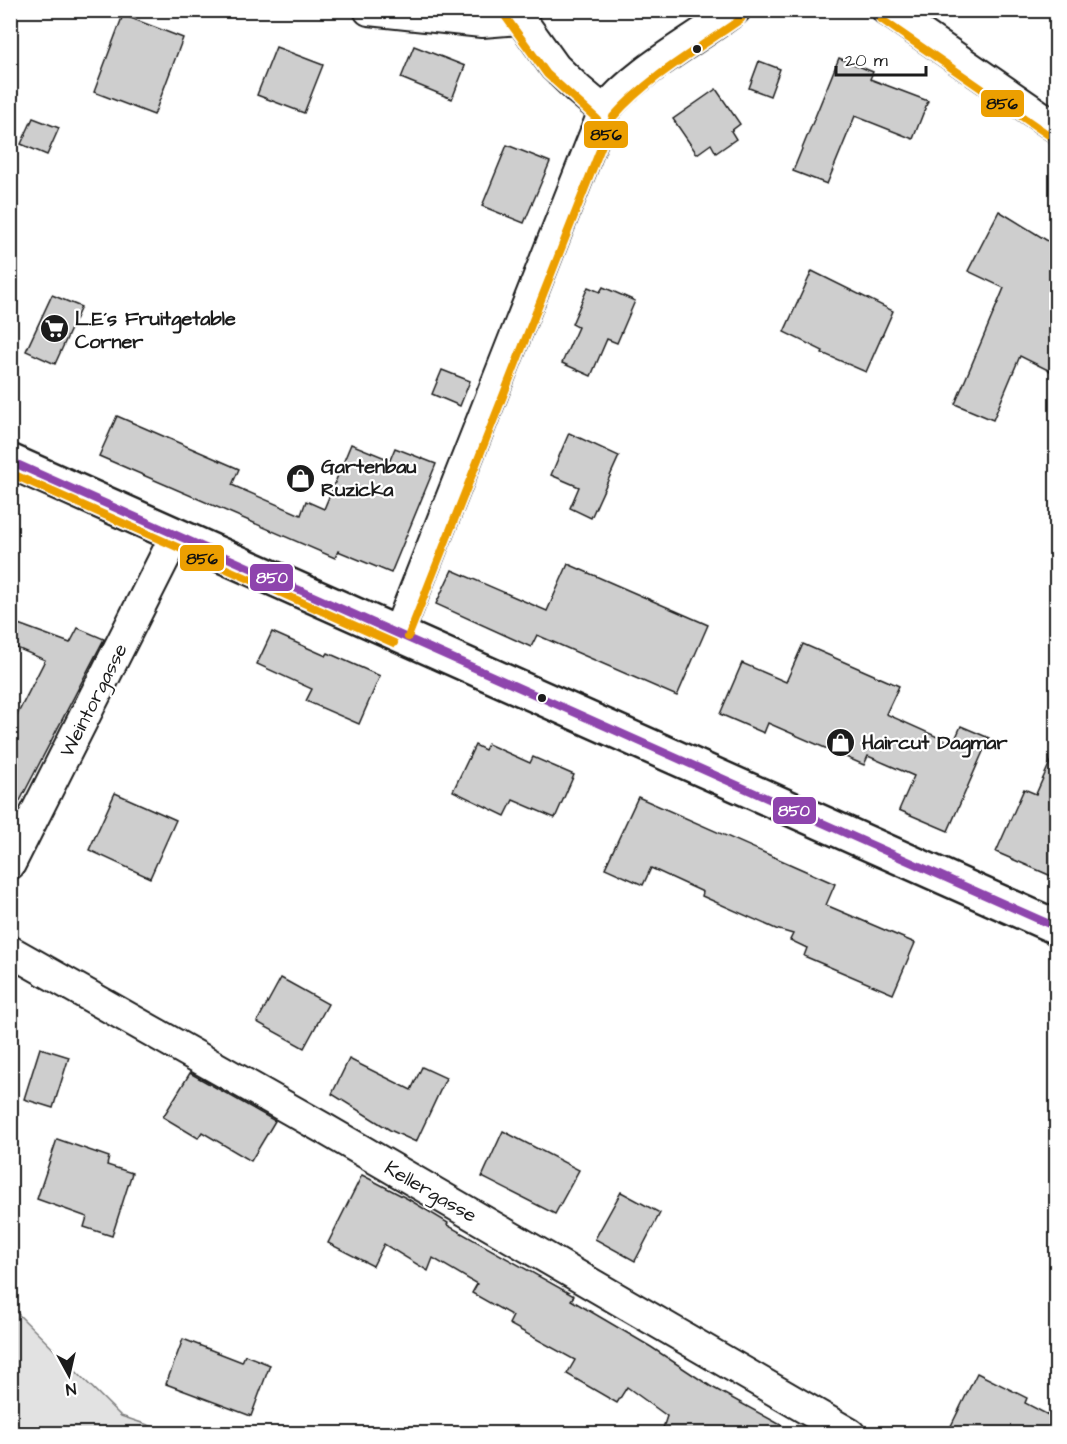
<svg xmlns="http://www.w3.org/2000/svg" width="1067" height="1444" viewBox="0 0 1067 1444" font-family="'Architects Daughter',sans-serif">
	<rect width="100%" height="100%" fill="#fff"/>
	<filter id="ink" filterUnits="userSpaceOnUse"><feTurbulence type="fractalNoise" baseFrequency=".0167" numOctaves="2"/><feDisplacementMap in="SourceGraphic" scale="12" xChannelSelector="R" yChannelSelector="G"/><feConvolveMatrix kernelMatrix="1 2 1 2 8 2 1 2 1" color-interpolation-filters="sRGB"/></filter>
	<g filter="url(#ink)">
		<polygon fill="#e2e2e2" stroke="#7f7f7f" stroke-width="1.5" points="10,1306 121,1416 172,1433 11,1433"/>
		<g fill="#cecece" stroke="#1c1c1c" stroke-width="1.5">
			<polygon points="123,15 183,38 154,115 94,92"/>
			<polygon points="414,46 465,66 452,99 401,78"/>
			<polygon points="276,47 323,65 304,113 257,95"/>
			<polygon points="839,58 873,72 870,79 928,101 913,139 855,116 827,184 793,171"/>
			<polygon points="759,61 780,69 770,96 749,88"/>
			<polygon points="716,89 740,124 731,131 736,139 716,153 711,144 697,154 673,119"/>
			<polygon points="33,118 59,128 47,155 21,144"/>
			<polygon points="507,145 550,162 524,223 482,206"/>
			<polygon points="999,211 1056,246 1056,374 1020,356 993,420 955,404 1004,288 968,271"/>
			<polygon points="812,271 893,311 866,372 822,353 823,351 784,332"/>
			<polygon points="588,287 600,292 603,287 635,301 617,343 607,339 591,376 562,363 578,327 572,324"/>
			<polygon points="52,295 81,307 55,364 26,351"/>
			<polygon points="442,370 470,381 460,406 432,394"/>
			<polygon points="117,416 239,469 232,485 301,515 306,501 324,509 351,444 390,460 395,448 436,464 391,573 338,551 335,558 99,456"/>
			<polygon points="569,433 619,456 591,518 570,508 579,487 551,475"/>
			<polygon points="568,564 708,625 677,696 537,635 531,647 436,604 452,570 547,611"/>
			<polygon points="10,621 70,643 78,628 104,639 10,820 10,729 45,660 10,645"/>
			<polygon points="272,632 326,656 328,653 380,676 359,724 306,701 312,689 257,664"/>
			<polygon points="803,644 899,686 886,714 953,744 961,726 989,738 948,831 899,810 914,776 868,756 864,765 768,723 764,733 720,714 742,663 786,682"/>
			<polygon points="488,744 530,763 533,757 574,775 555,818 513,800 505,816 453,791 475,745 485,750"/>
			<polygon points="1056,749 1056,878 996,852 1024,789 1036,794"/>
			<polygon points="115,793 176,820 150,878 89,850"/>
			<polygon points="638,797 835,884 826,905 915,943 893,994 804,956 807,948 790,940 793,934 776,929 702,896 703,892 651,868 643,885 605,868"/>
			<polygon points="281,978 328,1004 304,1048 257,1022"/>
			<polygon points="40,1048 69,1057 53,1108 24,1099"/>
			<polygon points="349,1059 411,1090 422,1067 446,1078 416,1142 390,1130 332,1094"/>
			<polygon points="190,1073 275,1121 251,1161 202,1132 198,1138 163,1117"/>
			<polygon points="503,1131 579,1170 555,1214 482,1177"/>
			<polygon points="57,1139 109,1157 107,1165 132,1173 112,1236 84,1227 87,1217 37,1199"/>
			<polygon points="362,1175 408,1199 448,1223 447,1225 574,1296 571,1300 651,1347 710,1386 797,1434 661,1434 667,1416 627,1387 617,1403 567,1374 575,1360 509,1324 513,1316 472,1293 477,1284 433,1258 428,1271 384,1244 373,1266 328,1243"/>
			<polygon points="621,1192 660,1213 635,1261 595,1239"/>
			<polygon points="183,1339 242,1362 245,1355 270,1365 251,1416 166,1384"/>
			<polygon points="977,1373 1027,1398 1025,1403 1056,1419 1056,1434 947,1434"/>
		</g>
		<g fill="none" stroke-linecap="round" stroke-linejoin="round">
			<defs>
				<g id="street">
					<polyline points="369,10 482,22 521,19"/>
					<polyline points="514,10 555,67 579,90 604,111"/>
					<polyline points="887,10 1056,127"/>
					<path d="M398,633L604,111C635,71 694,41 735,10"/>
					<polyline points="10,864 176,535"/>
					<polyline points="10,951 323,1128 850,1434"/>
				</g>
				<polyline id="primary" points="10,461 1056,927"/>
			</defs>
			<use href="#street" stroke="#1c1c1c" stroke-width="34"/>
			<use href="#primary" stroke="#1c1c1c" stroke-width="38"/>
			<use href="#street" stroke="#fff" stroke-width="30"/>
			<use href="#primary" stroke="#fff" stroke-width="33"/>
			<defs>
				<polyline id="bus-1" points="10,461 1056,927"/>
				<g id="bus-2">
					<polyline points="505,16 547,74 597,119"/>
					<polyline points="881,19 1050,136"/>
					<polyline points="10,473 394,643"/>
					<path d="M408,637L613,117C649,76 697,50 741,19"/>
				</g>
			</defs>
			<use href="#bus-1" stroke="#fff" stroke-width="12"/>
			<use href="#bus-2" stroke="#fff" stroke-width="12"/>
			<use href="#bus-1" stroke="#8e44ad" stroke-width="8"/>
			<use href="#bus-2" stroke="#ec9f01" stroke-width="8"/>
		</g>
	</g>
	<defs>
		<symbol id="supermarket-disc" viewBox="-11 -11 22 22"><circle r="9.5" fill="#1c1c1c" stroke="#fff"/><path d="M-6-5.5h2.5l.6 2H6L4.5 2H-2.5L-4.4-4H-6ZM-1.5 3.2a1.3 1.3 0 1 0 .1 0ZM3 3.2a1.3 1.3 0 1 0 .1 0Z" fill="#fff"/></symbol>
		<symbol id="shop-disc" viewBox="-11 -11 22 22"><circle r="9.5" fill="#1c1c1c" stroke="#fff"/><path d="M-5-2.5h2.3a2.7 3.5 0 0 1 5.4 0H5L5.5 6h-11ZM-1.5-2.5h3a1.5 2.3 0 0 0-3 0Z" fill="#fff"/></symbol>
	</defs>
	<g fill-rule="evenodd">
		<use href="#supermarket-disc" x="38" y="312" width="33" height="33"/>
		<use href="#shop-disc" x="284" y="462" width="33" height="33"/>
		<use href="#shop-disc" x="824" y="726" width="33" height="33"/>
	</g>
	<g fill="#1c1c1c" stroke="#fff" stroke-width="2">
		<circle cx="697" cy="49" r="5"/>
		<circle cx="542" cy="698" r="5"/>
	</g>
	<g text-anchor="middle" stroke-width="4.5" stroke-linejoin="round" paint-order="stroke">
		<g font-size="20" font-weight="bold" fill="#1c1c1c" stroke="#fff" text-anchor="start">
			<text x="75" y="325">L.E´s Fruitgetable<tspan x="75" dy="23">Corner</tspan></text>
			<text x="321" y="473">Gartenbau<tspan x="321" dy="23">Ruzicka</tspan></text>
			<text x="862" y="749">Haircut Dagmar</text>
		</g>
		<g font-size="20" fill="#1c1c1c" stroke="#fff">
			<text transform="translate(93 700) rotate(-63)" y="7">Weintorgasse</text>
			<text transform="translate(431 1191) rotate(30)" y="7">Kellergasse</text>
		</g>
	</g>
	<g stroke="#fff" stroke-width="2">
		<rect x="980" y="89" width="45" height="29" rx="6" fill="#ec9f01"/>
		<rect x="583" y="120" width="46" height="29" rx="6" fill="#ec9f01"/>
		<rect x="179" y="544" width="46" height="28" rx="6" fill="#ec9f01"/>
		<rect x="249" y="563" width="45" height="29" rx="6" fill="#8e44ad"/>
		<rect x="772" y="796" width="45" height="29" rx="6" fill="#8e44ad"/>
	</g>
	<g font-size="16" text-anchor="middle" font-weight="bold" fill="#fff">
		<text x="272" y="583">850</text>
		<text x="794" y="816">850</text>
	</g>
	<g font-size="16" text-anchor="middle" font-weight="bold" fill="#111">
		<text x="1002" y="109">856</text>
		<text x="606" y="140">856</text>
		<text x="202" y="564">856</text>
	</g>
	<rect width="1067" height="1444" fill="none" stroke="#fff" stroke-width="36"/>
	<rect x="18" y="18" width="1031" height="1408" fill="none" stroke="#1c1c1c" stroke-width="2" filter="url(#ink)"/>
	<g transform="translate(69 1375) rotate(172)" stroke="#ffffff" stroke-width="4.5" paint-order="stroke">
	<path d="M0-4.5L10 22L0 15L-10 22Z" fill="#1c1c1c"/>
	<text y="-9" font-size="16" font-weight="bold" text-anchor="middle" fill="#1c1c1c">N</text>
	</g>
	<path d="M836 66v9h90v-9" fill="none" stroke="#1c1c1c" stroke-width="3"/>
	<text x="845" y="66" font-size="18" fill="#1c1c1c" stroke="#ffffff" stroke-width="4.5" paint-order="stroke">20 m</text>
</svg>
